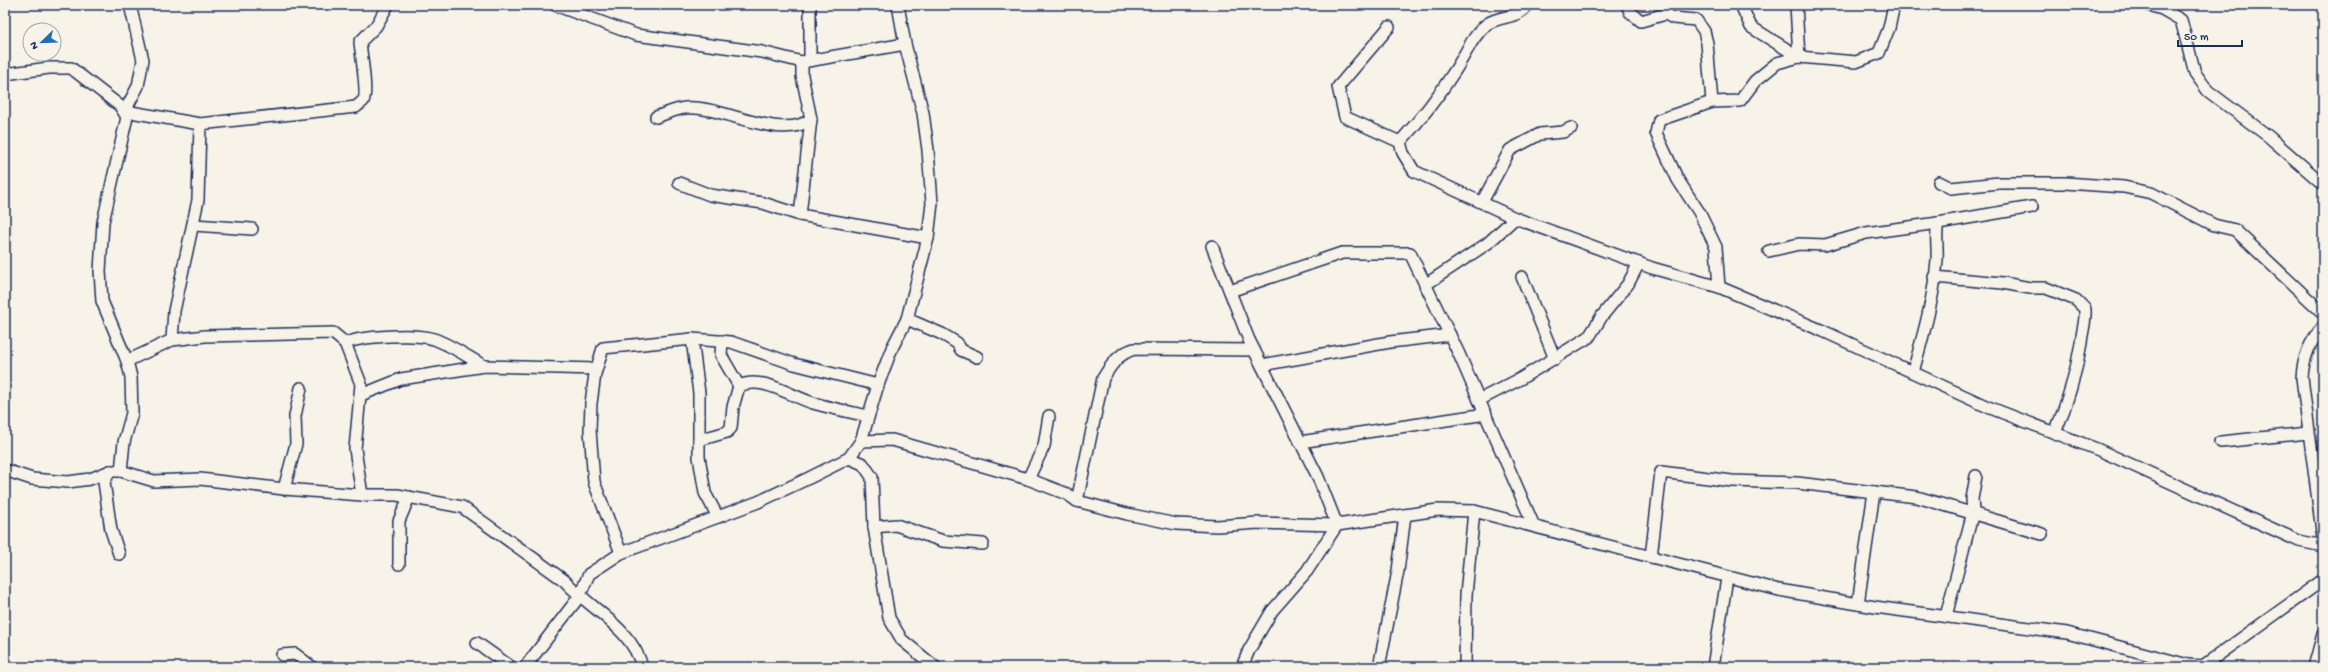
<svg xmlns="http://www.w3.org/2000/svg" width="2328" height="672" viewBox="0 0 2328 672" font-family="'Gochi Hand',sans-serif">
	<rect width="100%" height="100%" fill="#f7f3e8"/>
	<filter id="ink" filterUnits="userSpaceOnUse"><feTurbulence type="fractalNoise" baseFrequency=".025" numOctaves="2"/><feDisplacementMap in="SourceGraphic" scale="8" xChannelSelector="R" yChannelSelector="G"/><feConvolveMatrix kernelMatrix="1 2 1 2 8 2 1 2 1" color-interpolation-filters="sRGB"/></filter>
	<g filter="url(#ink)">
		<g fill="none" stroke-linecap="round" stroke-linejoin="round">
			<defs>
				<g id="minor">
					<path d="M130,5L143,60L138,86L125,111L200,124L356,107C358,105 361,103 363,101C368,95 361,53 360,42L376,26L388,5"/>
					<polyline points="555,5 636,35 762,52 802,62"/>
					<polyline points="810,5 810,60"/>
					<polyline points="1627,5 1630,12 1641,21 1666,14 1673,18 1696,20 1704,31 1707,43 1712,102"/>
					<polyline points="1741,5 1751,27 1799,57 1796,5"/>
					<polyline points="2149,5 2162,9 2181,20 2195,73 2208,91 2268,136 2323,184"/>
					<polyline points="1389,27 1338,87 1345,117 1400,142 1403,153 1414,171 1515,218 1652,268 1719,287 1823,331 1988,407 2099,450 2299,541 2323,546"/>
					<polyline points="5,74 49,68 71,68 120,106 127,117 103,222 100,271 102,301 127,361 131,377 132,413 124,442 121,471"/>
					<path d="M656,117C665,114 676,109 685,108C720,104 781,143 811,119L802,76V62L905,44"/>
					<path d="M1400,142C1420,120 1438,97 1454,72C1465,56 1472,36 1487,24C1500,15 1519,19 1527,5"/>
					<polyline points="1939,182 1951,188 1999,183 2065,183 2124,187 2151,193 2214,225 2235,230 2323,313"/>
					<polyline points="679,183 710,195 763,203 800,215 928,238"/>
					<polyline points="1482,202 1510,150 1540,134 1563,132 1571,128"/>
					<polyline points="800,215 811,119"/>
					<polyline points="194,225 252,229"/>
					<polyline points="1212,246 1249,340 1318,477 1337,525 1307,571 1272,611 1249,650 1242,667"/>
					<polyline points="1769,251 1799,244 1825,245 1866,233 1938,223"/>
					<polyline points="1522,277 1555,359"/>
					<path d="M1934,277L2003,283L2030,288H2046L2076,300L2085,309C2086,322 2082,331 2081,343C2076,374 2067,404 2055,433"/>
					<polyline points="1425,285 1488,243 1515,218"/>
					<polyline points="1719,287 1716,247 1699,212 1678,180 1656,133 1659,120 1712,102 1740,101 1755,81 1777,63 1799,57 1856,62 1879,53 1889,28 1894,5"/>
					<polyline points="1230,291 1342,253 1410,253 1459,354 1534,526"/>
					<polyline points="907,319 942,334 957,343 961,350 977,357"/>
					<path d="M2323,327C2309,342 2303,358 2302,378L2323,539"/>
					<polyline points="692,339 699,393 699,457 705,493 718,517"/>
					<polyline points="172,340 205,336 333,333 345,343 361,384 355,449 362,495"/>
					<polyline points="722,341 721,355 739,386"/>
					<path d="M345,343C364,336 415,333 434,339C451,345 468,357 484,366"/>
					<polyline points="127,361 172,340 174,311 198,200 200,124"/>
					<polyline points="1262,365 1390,342 1450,335"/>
					<path d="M1913,372C1923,336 1934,298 1937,260C1938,248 1935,235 1938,223L2032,207"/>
					<polyline points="361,395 401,379 484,366 596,369"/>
					<polyline points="1479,400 1520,379 1589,337 1602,316 1628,284 1639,263"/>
					<path d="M699,440L727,432L731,428L733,407L739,386C762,375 790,396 813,403C831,408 849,412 868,416"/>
					<polyline points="861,441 892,440 1028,479 1067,494 1077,501 1127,514 1176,524 1217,526 1258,523 1337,525 1438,510 1474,511 1779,590 1875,607 2067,633 2188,665 2203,666 2323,580"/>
					<polyline points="1300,442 1486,414"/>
					<polyline points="2221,442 2308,433"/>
					<polyline points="849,458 863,464 872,477 874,527 889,618 902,640 935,667"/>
					<path d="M5,470L32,479L68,482L90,479L110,471H121L154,481L200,479L284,489L362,495H397L462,507L565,581C589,608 633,629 642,667"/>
					<polyline points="110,471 104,482 111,530 119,554"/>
					<polyline points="1028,479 1044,446 1049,416"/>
					<polyline points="284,489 296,444 295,416 301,388"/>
					<path d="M1077,501L1103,378C1112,364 1118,354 1134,349L1254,350"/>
					<polyline points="874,527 896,525 943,541 983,544"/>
					<polyline points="621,553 594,482 590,430 591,403 595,374 603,348 692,339 731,342 794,364 878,385"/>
					<polyline points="1651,557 1661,472 1732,481 1797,483 1874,492"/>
					<polyline points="399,564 399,521 409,497"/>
					<polyline points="1858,604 1874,492 1917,497 2042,534"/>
					<polyline points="1946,616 1973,512 1972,499 1976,476"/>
					<polyline points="477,643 511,667"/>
					<polyline points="282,655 295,654 312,667"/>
					<polyline points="525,667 579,597 589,574 621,553 758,502 809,478 849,458 861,441 878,385 892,348 907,319 928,238 932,203 928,150 923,113 905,44 898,5"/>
					<polyline points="1379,667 1398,571 1405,515"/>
					<polyline points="1465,667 1466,595 1474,511"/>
					<polyline points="1713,667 1727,578"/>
					<polyline points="2314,667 2323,634"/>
				</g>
			</defs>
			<use href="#minor" stroke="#1b2f5e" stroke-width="14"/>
			<use href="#minor" stroke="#f7f3e8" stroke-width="11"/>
		</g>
	</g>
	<rect width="2328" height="672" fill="none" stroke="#f7f3e8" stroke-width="20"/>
	<rect x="10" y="10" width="2308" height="652" fill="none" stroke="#1b2f5e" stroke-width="1.5" filter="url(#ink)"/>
	<g transform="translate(42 42) rotate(247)"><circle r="19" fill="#f7f3e8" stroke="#9fa5b1"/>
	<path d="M0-3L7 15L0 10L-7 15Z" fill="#1f6fb2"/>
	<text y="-6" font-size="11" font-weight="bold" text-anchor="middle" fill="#1b2f5e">N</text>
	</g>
	<path d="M2178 40v6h64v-6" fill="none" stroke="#1b2f5e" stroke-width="2"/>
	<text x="2184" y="40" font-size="12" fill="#1b2f5e" stroke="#f7f3e8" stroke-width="3" paint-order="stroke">50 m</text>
</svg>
